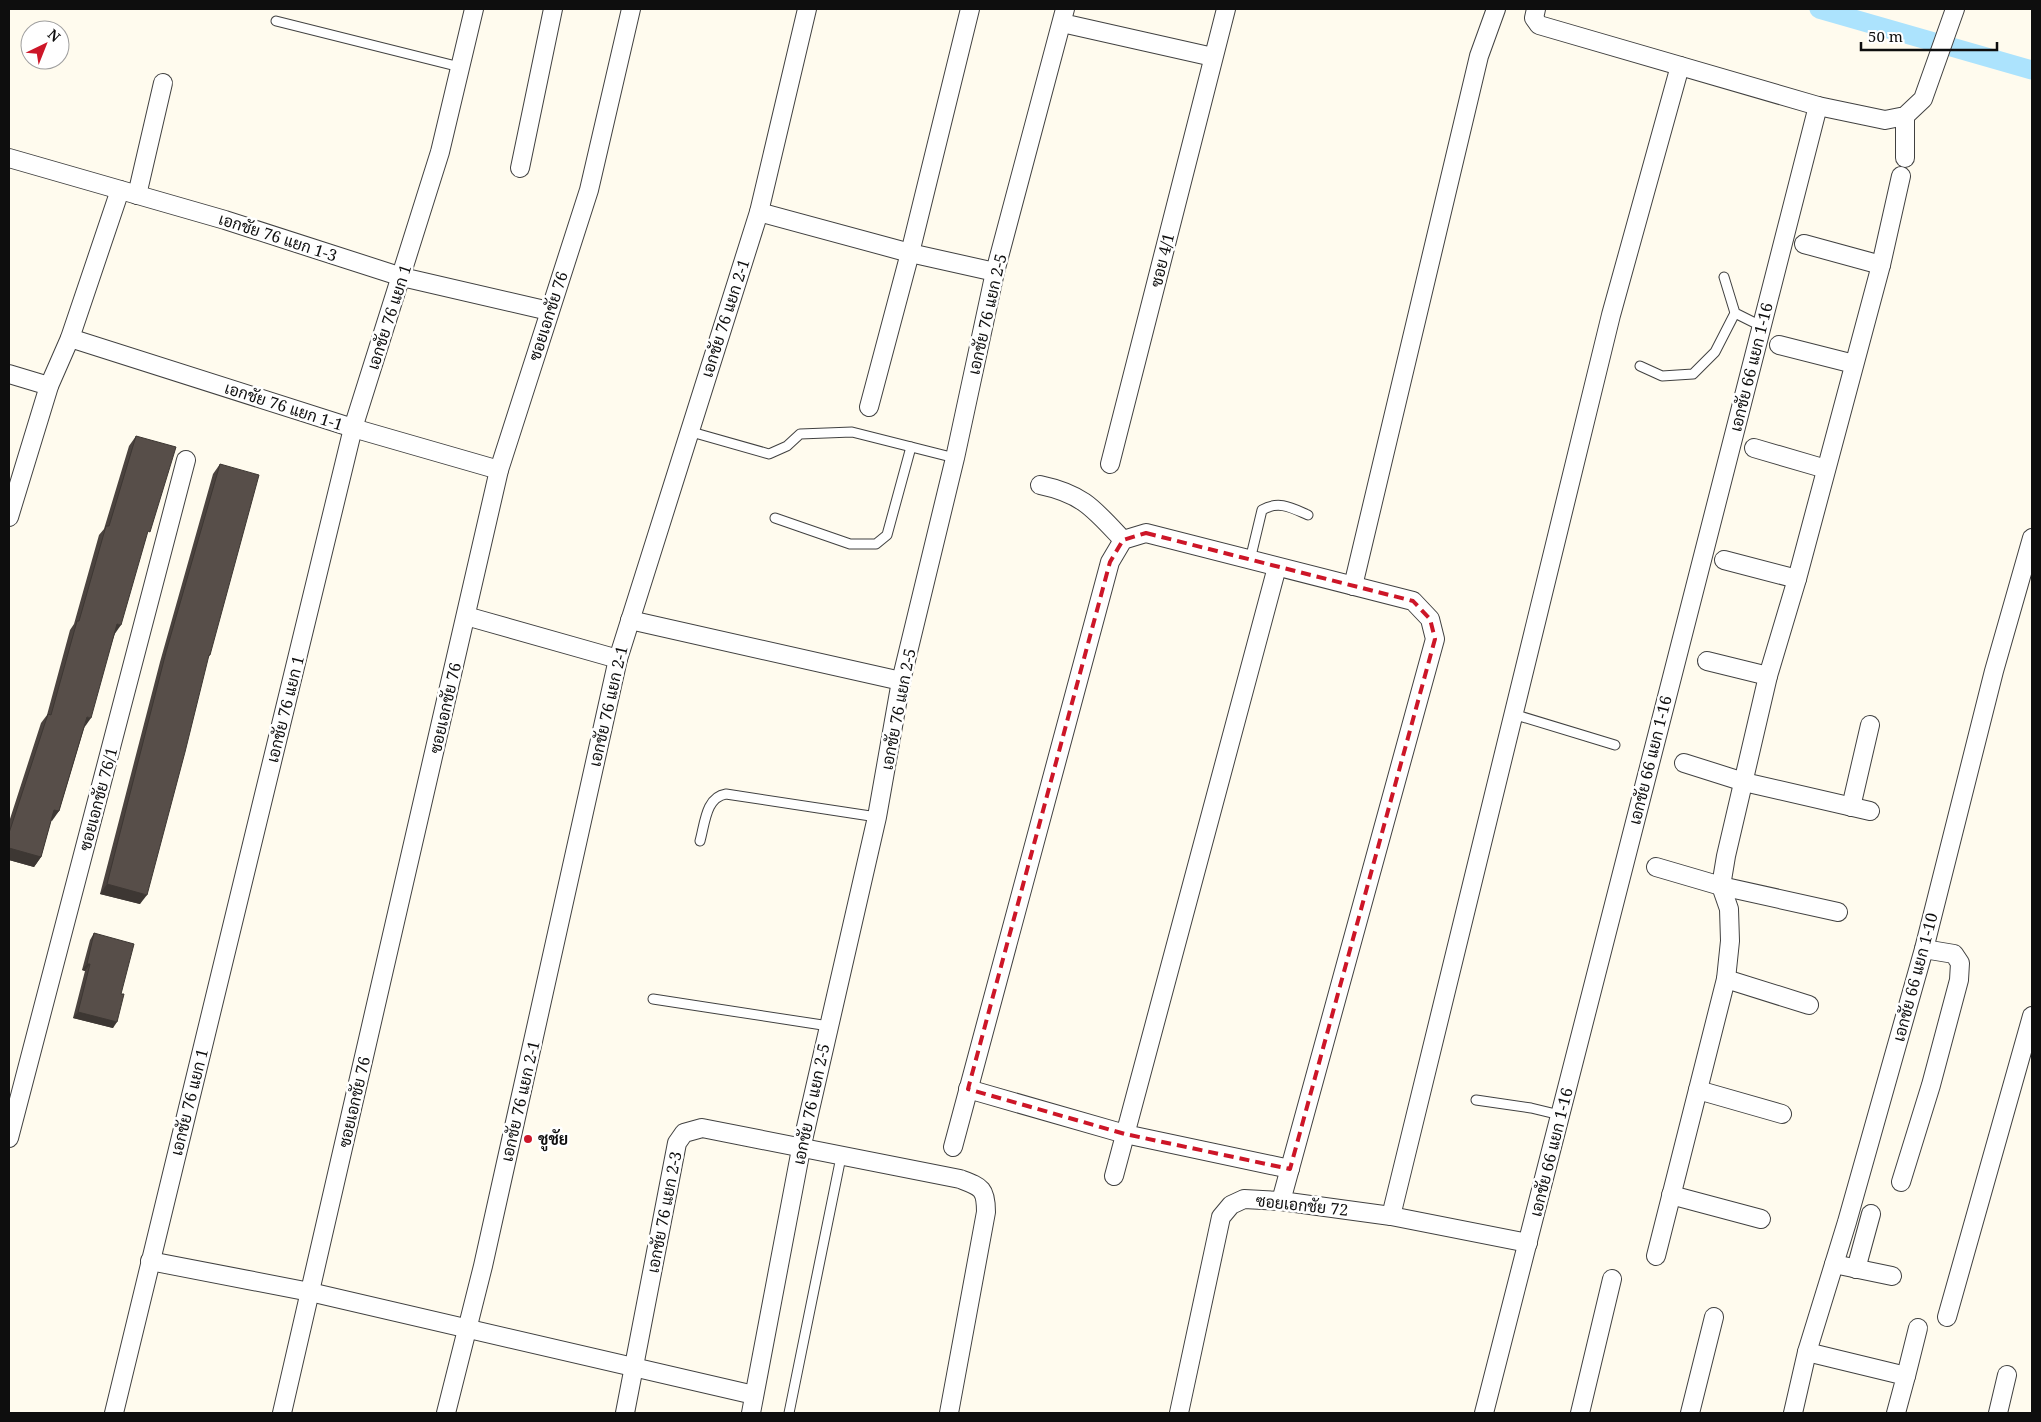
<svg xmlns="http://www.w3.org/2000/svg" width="2041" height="1422" viewBox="0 0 2041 1422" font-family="'Noto Serif',Sarabun,serif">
	<rect width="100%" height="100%" fill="#fffbee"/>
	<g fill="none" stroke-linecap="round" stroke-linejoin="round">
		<polyline stroke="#ace3fd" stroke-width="19" points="1819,9 2032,70"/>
		<defs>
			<g id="service">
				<polyline points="276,21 460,67"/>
				<polyline points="1724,277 1735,313 1761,326"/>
				<polyline points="1640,366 1662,376 1693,374 1715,352 1735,313"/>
				<polyline points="688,431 769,454 787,446 800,434 852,432 955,458"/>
				<polyline points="775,518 850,544 876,544 887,535 911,447"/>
				<path d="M1250,560L1262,510C1279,500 1292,508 1308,515"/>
				<polyline points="1513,714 1615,745"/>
				<path d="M700,841C705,823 706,797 726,794L877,817"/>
				<polyline points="653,999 829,1026"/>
				<polyline points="1476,1100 1531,1108 1560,1115"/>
				<polyline points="789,1413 841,1157"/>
			</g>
			<g id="minor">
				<polyline points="1536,9 1534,18 1539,25 1818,106 1885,120 1905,116 1923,99 1955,9"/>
				<polyline points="1062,23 1213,57"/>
				<polyline points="9,158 225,220 402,277 549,311"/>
				<polyline points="1905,158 1905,116"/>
				<polyline points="520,168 553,9"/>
				<polyline points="137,195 163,83"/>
				<polyline points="759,212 910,253 995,272"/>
				<polyline points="1804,244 1881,265"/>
				<polyline points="70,338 353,428 499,470"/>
				<polyline points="1779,345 1854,364"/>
				<polyline points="9,374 49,386"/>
				<polyline points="869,407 910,253 970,9"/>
				<polyline points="1754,448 1826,469"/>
				<polyline points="1110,464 1226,9"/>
				<path d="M1040,485C1083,494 1094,509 1123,540"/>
				<polyline points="9,517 49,386 70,338 120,190"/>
				<polyline points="1724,560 1797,579"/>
				<polyline points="1353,586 1479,56 1496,9"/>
				<polyline points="466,616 618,659"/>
				<polyline points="630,620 901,681"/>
				<polyline points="1707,661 1768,676"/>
				<polyline points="1684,763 1744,782 1870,811"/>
				<polyline points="1851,807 1870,725"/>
				<polyline points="1656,867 1721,886 1838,912"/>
				<polyline points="1726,979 1809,1005"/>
				<polyline points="968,1089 1125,1134 1290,1169"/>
				<polyline points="1698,1090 1782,1114"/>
				<polyline points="9,1138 186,460"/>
				<polyline points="953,1147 1110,562 1123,540 1146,533 1413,601 1430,619 1435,639 1281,1201"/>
				<polyline points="1114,1176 1277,567"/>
				<polyline points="1901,1182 1931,1085 1959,980 1960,963 1954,954 1924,949"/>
				<polyline points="1671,1195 1761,1219"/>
				<polyline points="1391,1216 1611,315 1680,66"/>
				<polyline points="1656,1256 1726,979 1730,941 1729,909 1721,886 1726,856 1768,676 1797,579 1881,265 1901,176"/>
				<polyline points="150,1261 310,1292 754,1395"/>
				<polyline points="1834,1264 1892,1276"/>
				<polyline points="1856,1269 1871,1214"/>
				<polyline points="1947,1317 2032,1016"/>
				<polyline points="1807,1352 1906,1376 1896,1413"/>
				<polyline points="1906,1376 1918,1328"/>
				<polyline points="114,1413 353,428 440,152 474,9"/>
				<polyline points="282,1413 499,470 589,190 631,9"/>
				<polyline points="446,1413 483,1266 618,659 759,212 807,9"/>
				<path d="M625,1413L677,1143L684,1133L702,1128L960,1179C981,1187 986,1188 986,1212L949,1413"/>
				<polyline points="751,1413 801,1149 877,817 901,681 955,458 995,272 1065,9"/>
				<polyline points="1179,1413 1221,1217 1231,1205 1244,1199 1281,1201 1391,1216 1528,1243"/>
				<polyline points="1484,1413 1818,106"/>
				<polyline points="1580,1413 1612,1279"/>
				<polyline points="1690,1413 1714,1317"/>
				<polyline points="1793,1413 1807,1352 1847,1222 1924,949 1994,671 2032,538"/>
				<polyline points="1998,1413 2007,1375"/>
			</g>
		</defs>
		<use href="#service" stroke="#414141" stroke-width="11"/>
		<use href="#minor" stroke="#414141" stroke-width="20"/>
		<use href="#service" stroke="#fff" stroke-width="9"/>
		<use href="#minor" stroke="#fff" stroke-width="18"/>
	</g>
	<g fill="#4b433f">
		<polygon points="136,436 146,538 84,728 59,811 51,820 41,857 34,867 9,860 9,822 41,723 47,715 70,630 74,624 99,535 104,529 129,446"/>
		<polygon points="220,464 210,655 207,659 140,904 100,894 160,662 213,474"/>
		<polygon points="94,933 121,994 113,1028 73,1018 85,971 82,970 90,940"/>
	</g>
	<g fill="#3d3733">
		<polygon points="117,624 121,625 114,635"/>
		<polygon points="87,717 91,718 84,728"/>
		<polygon points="54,810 59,811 52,821 48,819"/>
		<polygon points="9,848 41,857 34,867 9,860"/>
		<polygon points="107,884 147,895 140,904 100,894"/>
		<polygon points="87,964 90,964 85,971 82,970"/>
		<polygon points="78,1012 117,1022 113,1028 73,1018"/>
	</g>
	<g fill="#574e49" stroke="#3d3733">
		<polygon points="136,436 176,447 150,532 148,531 121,625 117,624 91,718 87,717 59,811 54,810 41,857 9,848 9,833 48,714 51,715 77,621 79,621 106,526 109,526"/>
		<polygon points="220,464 259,475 210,655 209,655 185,752 147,895 107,884 166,652"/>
		<polygon points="94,933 134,944 121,994 124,994 117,1022 78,1012 90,964 87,964"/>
	</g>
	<path fill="none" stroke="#cd1628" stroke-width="4" stroke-dasharray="10 6" stroke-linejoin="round" d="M1146,533L1413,601L1430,619L1435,639L1290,1169L1125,1134L968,1089L1110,562L1123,540Z"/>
	<circle fill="#cd1628" stroke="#fff" stroke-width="2" cx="528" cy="1139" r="5"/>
	<g text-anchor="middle" stroke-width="5" stroke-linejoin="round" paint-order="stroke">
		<g font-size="16" fill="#0e0e0e" stroke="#fff">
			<text transform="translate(278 237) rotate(18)" y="6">เอกชัย 76 แยก 1-3</text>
			<text transform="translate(1162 260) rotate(-76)" y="6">ซอย 4/1</text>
			<text transform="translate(987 314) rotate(-77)" y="6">เอกชัย 76 แยก 2-5</text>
			<text transform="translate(548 316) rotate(-72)" y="6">ซอยเอกชัย 76</text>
			<text transform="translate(389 317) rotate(-72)" y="6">เอกชัย 76 แยก 1</text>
			<text transform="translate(725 318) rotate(-72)" y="6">เอกชัย 76 แยก 2-1</text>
			<text transform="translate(1751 367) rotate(-76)" y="6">เอกชัย 66 แยก 1-16</text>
			<text transform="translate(284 406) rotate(18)" y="6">เอกชัย 76 แยก 1-1</text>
			<text transform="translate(608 706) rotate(-77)" y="6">เอกชัย 76 แยก 2-1</text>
			<text transform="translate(445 708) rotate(-77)" y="6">ซอยเอกชัย 76</text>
			<text transform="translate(285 709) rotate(-76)" y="6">เอกชัย 76 แยก 1</text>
			<text transform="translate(898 709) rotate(-79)" y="6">เอกชัย 76 แยก 2-5</text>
			<text transform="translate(1650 760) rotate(-76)" y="6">เอกชัย 66 แยก 1-16</text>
			<text transform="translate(98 799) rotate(-75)" y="6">ซอยเอกชัย 76/1</text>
			<text transform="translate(1915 977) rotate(-75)" y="6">เอกชัย 66 แยก 1-10</text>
			<text transform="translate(520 1101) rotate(-77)" y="6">เอกชัย 76 แยก 2-1</text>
			<text transform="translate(189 1102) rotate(-76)" y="6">เอกชัย 76 แยก 1</text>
			<text transform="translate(354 1102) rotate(-77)" y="6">ซอยเอกชัย 76</text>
			<text transform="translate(811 1104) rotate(-78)" y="6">เอกชัย 76 แยก 2-5</text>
			<text transform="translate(1551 1152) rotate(-76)" y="6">เอกชัย 66 แยก 1-16</text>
			<text transform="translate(1302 1205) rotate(6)" y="6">ซอยเอกชัย 72</text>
			<text transform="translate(664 1212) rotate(-79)" y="6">เอกชัย 76 แยก 2-3</text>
		</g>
		<g font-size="16" font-weight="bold" fill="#0e0e0e" stroke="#fff" text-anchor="start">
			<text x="538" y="1145">ชูชัย</text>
		</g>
	</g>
	<rect width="2041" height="1422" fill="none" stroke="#0e0e0e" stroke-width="20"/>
	<g transform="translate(45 45) rotate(43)"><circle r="24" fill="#ffffff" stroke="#9f9f9f"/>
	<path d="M0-4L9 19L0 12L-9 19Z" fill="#cd1628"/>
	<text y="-8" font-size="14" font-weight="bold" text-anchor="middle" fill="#0e0e0e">N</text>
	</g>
	<path d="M1861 42v8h136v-8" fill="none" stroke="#0e0e0e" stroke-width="2.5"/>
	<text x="1868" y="42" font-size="15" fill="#0e0e0e" stroke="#ffffff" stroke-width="4" paint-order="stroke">50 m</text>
</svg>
